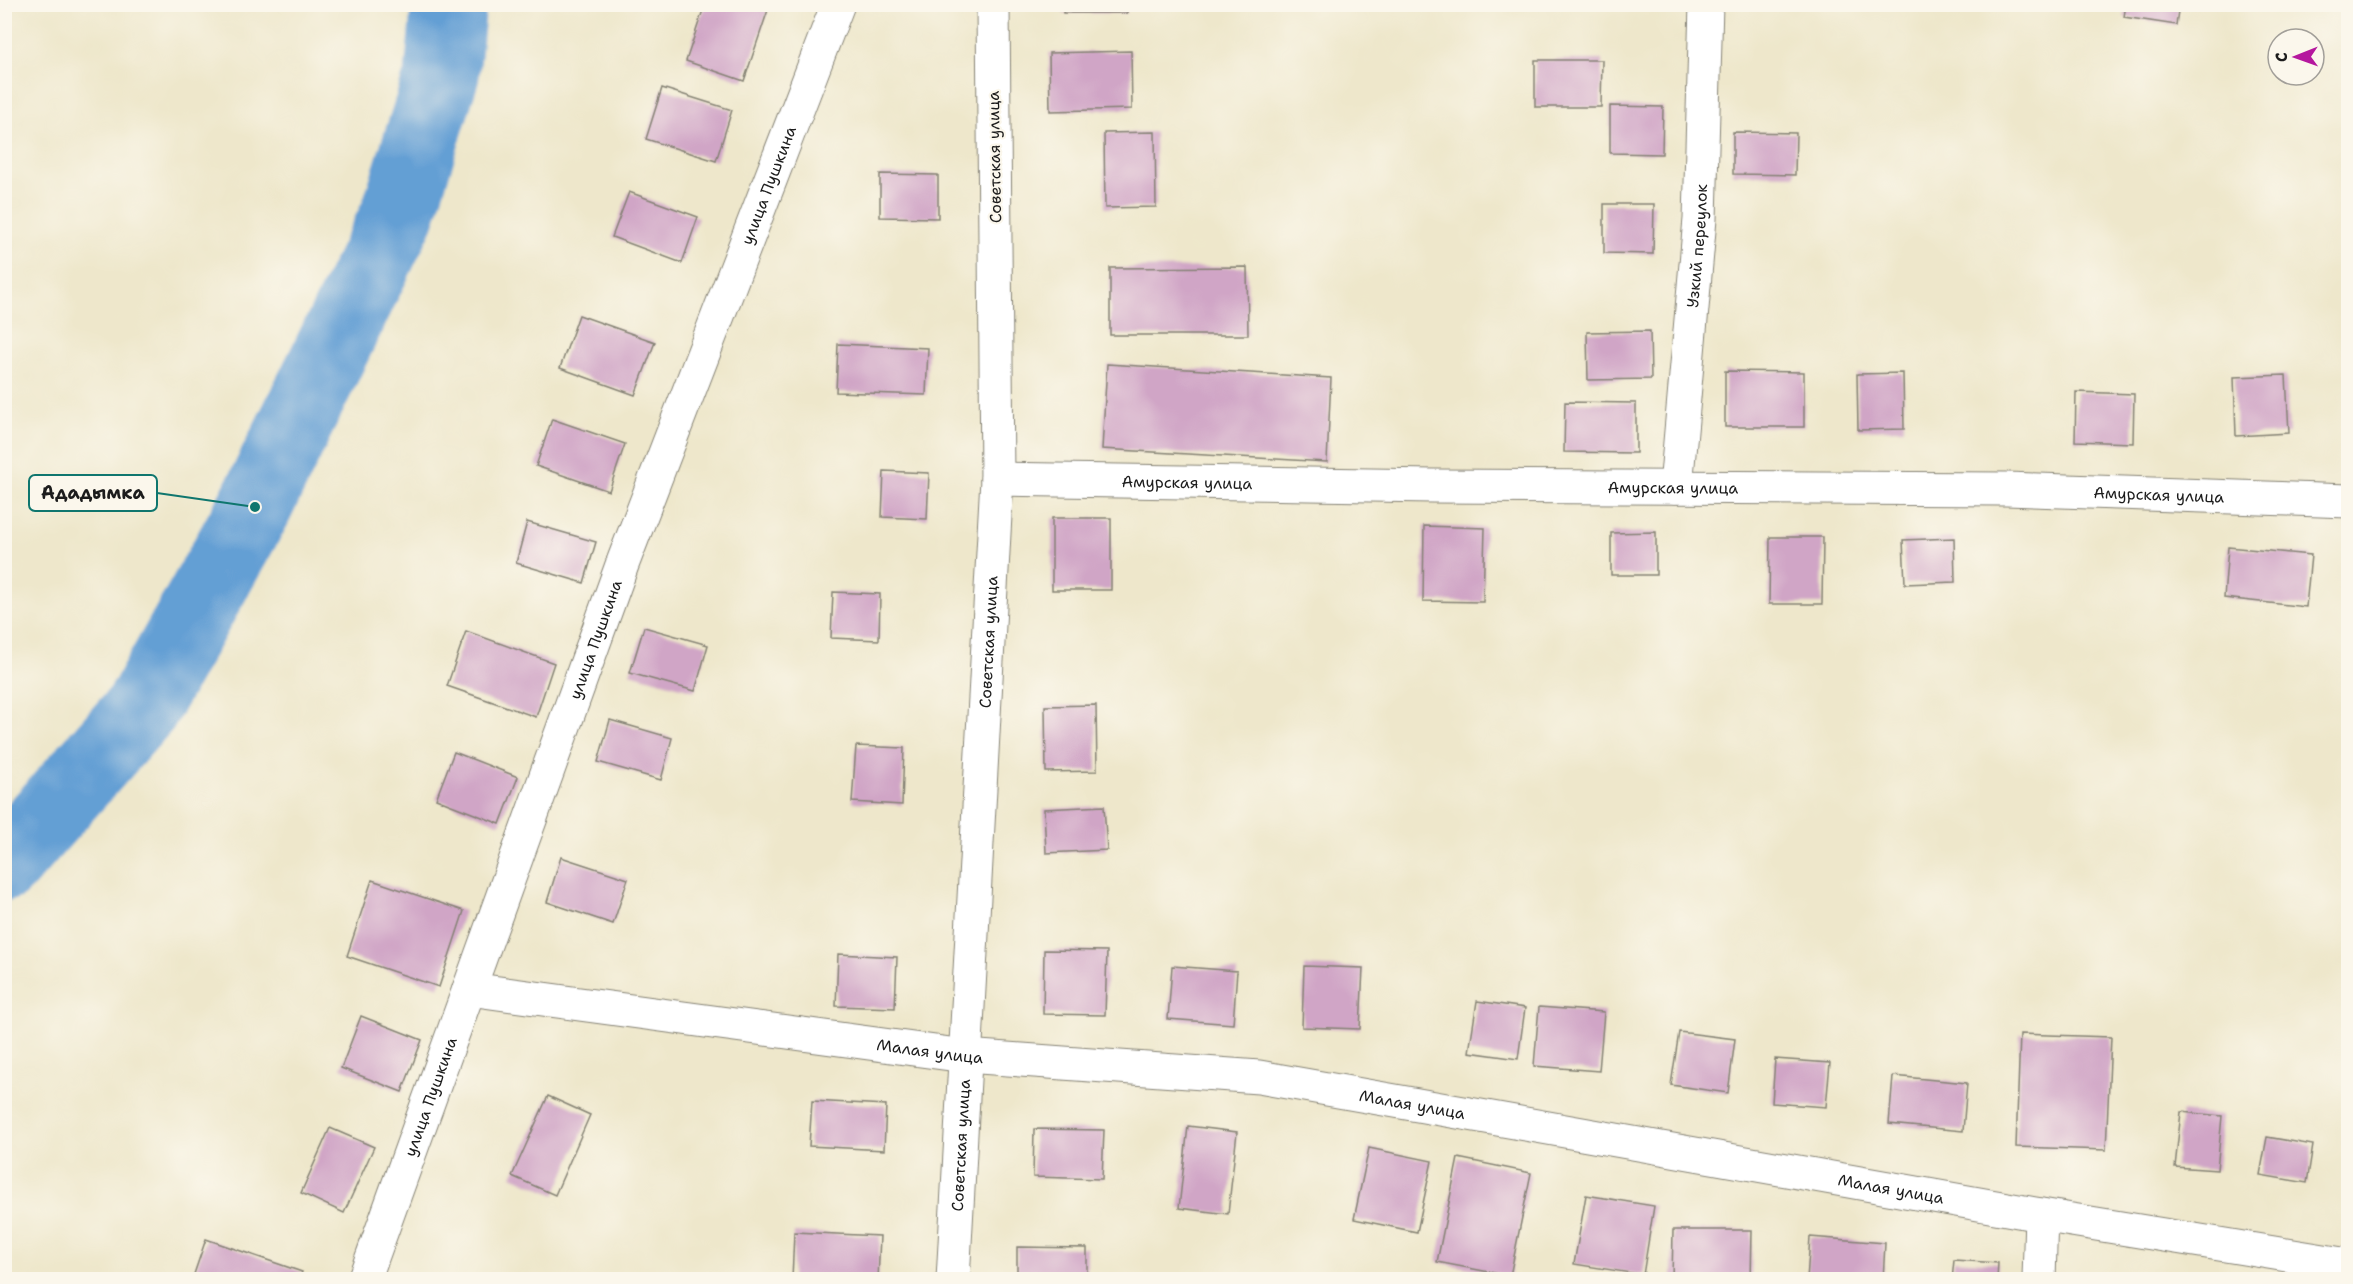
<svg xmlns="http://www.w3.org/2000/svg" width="2353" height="1284" viewBox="0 0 2353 1284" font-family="'Shantell Sans',sans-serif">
	<rect width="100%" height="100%" fill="#fbf7ec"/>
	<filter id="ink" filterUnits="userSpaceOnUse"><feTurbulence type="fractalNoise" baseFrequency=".0167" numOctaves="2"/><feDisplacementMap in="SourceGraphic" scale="12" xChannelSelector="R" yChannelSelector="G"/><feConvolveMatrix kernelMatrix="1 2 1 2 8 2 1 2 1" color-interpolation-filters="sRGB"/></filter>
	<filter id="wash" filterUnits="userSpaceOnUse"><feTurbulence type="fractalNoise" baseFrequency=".008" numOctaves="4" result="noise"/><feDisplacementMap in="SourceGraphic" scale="24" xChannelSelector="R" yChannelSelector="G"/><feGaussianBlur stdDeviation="1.35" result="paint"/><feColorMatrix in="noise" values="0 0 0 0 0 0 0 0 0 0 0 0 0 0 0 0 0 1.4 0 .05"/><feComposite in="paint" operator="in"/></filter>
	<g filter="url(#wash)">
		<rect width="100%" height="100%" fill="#eee7cb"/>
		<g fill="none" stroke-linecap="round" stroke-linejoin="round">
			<polyline stroke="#649fd4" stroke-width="75" points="4,864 142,708 255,507 398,214 442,74 449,4"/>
		</g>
		<g id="blocks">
			<g fill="#d0a5c6">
				<polygon points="705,4 751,4 768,10 744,81 686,61"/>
				<rect x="1063" y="4" width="64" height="9"/>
				<polygon points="2126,4 2179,4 2176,25 2124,17"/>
				<polygon points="1131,51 1132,109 1050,111 1049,53"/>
				<polygon points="1535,60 1602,60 1601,107 1535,107"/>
				<polygon points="662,88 732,110 716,161 646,139"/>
				<polygon points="1610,106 1663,107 1662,154 1610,153"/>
				<polygon points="1155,132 1156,207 1105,208 1104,133"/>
				<polygon points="1733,132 1796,133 1795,175 1733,174"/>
				<polygon points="880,174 938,175 938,218 880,217"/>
				<polygon points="629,192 698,217 682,263 612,237"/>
				<polygon points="1604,204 1654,204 1653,254 1604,253"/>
				<polygon points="1247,267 1248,335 1110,335 1110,268"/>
				<polygon points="579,315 655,342 635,395 560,368"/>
				<polygon points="1650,331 1651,379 1588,380 1587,332"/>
				<polygon points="838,344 928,348 926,395 836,392"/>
				<polygon points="1107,364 1331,378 1327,462 1102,449"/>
				<polygon points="1725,371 1804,372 1804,427 1725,427"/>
				<polygon points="1903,373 1904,429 1858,430 1857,374"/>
				<polygon points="2286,375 2289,433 2236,436 2234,377"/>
				<polygon points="2076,392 2134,394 2133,443 2075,441"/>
				<polygon points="1565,402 1636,403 1636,453 1564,452"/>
				<polygon points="552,419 625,444 609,491 536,466"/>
				<polygon points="884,471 929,473 927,519 882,517"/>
				<rect x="1052" y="518" width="59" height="72"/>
				<polygon points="527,522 596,542 584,583 516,563"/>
				<polygon points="1424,526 1485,528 1483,602 1423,601"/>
				<polygon points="1656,532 1656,575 1611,575 1611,533"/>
				<polygon points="1770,537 1823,537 1822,604 1769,604"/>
				<polygon points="1954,538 1955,582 1905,584 1903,540"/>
				<polygon points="2228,547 2311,555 2306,607 2224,598"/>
				<polygon points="833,592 880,594 879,640 831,638"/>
				<polygon points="644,627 708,645 695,691 630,673"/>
				<polygon points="466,631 554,663 536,717 447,686"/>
				<polygon points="1096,705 1097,771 1046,772 1045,706"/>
				<polygon points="610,720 672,738 661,780 598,762"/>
				<polygon points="856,746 904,748 902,805 852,802"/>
				<polygon points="454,752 518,777 500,824 436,799"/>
				<polygon points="1104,806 1107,850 1046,853 1044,809"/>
				<polygon points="561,857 628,879 613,924 547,902"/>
				<polygon points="372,880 464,911 439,987 347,956"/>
				<polygon points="1044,950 1107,951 1105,1015 1043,1014"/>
				<polygon points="838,954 897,957 895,1008 836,1006"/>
				<polygon points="1172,966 1237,971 1233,1024 1168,1019"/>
				<polygon points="1304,966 1363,968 1360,1029 1302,1027"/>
				<polygon points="1477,1001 1525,1008 1518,1059 1469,1052"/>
				<polygon points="1539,1007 1604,1012 1599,1071 1534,1066"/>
				<polygon points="361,1016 422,1040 402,1092 341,1068"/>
				<polygon points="1679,1032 1735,1039 1728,1093 1671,1085"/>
				<polygon points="2020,1034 2111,1037 2106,1150 2016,1147"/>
				<polygon points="1775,1059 1830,1063 1826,1107 1772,1103"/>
				<polygon points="1893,1076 1967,1083 1963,1131 1889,1124"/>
				<polygon points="548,1096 590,1115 555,1195 512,1176"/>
				<polygon points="812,1101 886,1105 884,1150 809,1146"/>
				<polygon points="2181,1112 2222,1116 2217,1170 2175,1167"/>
				<polygon points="1188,1126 1237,1132 1228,1214 1179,1208"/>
				<polygon points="330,1128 374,1147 344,1213 301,1193"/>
				<polygon points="1034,1129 1104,1130 1102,1179 1033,1177"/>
				<polygon points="2267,1137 2313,1145 2307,1183 2260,1175"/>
				<polygon points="1369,1148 1432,1161 1417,1232 1354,1219"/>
				<polygon points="1458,1158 1531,1173 1510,1276 1437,1262"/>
				<polygon points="1586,1195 1654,1206 1643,1275 1574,1264"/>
				<polygon points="1673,1230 1752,1230 1751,1280 1672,1280"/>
				<polygon points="794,1232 880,1236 878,1280 792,1280"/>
				<polygon points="1810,1237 1885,1243 1883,1280 1807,1280"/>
				<polygon points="206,1239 302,1272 299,1280 192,1280"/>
				<polygon points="1017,1247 1087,1248 1087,1280 1017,1280"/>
				<polygon points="1954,1260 1998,1263 1997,1280 1952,1280"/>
			</g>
		</g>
	</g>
	<g filter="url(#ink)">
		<use href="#blocks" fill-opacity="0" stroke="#858274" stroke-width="1.5"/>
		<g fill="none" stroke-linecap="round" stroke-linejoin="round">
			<defs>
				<g id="minor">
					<path id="s1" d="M997,479L1433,486L2007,489L2348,501"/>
					<path id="s2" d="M1676,487L1700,219L1706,4"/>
					<path id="s3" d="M469,989L965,1056L1259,1077L2041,1215L2348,1265"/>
					<path id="s4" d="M364,1280L622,565L838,4"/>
					<path id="s5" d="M953,1280L997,479L993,4"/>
					<polyline points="2039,1280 2041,1215"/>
				</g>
			</defs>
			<use href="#minor" stroke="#858274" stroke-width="35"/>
			<use href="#minor" stroke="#fff" stroke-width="33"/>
		</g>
	</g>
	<g text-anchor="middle" stroke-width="4.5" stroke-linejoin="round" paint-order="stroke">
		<g font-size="16" fill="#1c1c1c" stroke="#fbf7ec">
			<text transform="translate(994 157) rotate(-91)" y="6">Советская улица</text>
			<text dy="6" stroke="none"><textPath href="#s4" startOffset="1167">улица Пушкина</textPath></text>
			<text dy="6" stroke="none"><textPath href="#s2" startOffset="242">Узкий переулок</textPath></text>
			<text dy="6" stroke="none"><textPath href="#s1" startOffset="190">Амурская улица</textPath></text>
			<text dy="6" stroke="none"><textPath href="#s1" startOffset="676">Амурская улица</textPath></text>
			<text dy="6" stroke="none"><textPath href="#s1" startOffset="1162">Амурская улица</textPath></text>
			<text dy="6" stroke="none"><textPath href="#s4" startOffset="681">улица Пушкина</textPath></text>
			<text dy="6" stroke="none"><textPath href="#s5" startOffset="639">Советская улица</textPath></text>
			<text dy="6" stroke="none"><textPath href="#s3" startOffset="465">Малая улица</textPath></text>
			<text dy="6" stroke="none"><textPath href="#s4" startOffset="195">улица Пушкина</textPath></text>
			<text dy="6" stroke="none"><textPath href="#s3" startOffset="951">Малая улица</textPath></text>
			<text dy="6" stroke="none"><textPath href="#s5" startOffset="135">Советская улица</textPath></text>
			<text dy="6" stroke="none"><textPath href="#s3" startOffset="1437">Малая улица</textPath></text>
		</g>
	</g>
	<path fill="none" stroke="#0f766e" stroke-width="2" d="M255 507L157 493"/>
	<circle fill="#0f766e" stroke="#fbf7ec" stroke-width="2" cx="255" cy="507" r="6"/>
	<rect fill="#fbf7ec" stroke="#0f766e" stroke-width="2" x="29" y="475" width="128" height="36" rx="6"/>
	<g font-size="18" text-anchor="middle" font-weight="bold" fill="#1c1c1c">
		<text x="93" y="499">Ададымка</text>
	</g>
	<rect width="2353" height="1284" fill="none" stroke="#fbf7ec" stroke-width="24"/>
	<g transform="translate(2296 57) rotate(269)"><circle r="28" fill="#fbf7ec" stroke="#a29f99" stroke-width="1.5"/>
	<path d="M0-4.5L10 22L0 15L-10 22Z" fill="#b5179e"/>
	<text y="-9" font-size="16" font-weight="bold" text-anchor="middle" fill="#1c1c1c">С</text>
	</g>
</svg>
